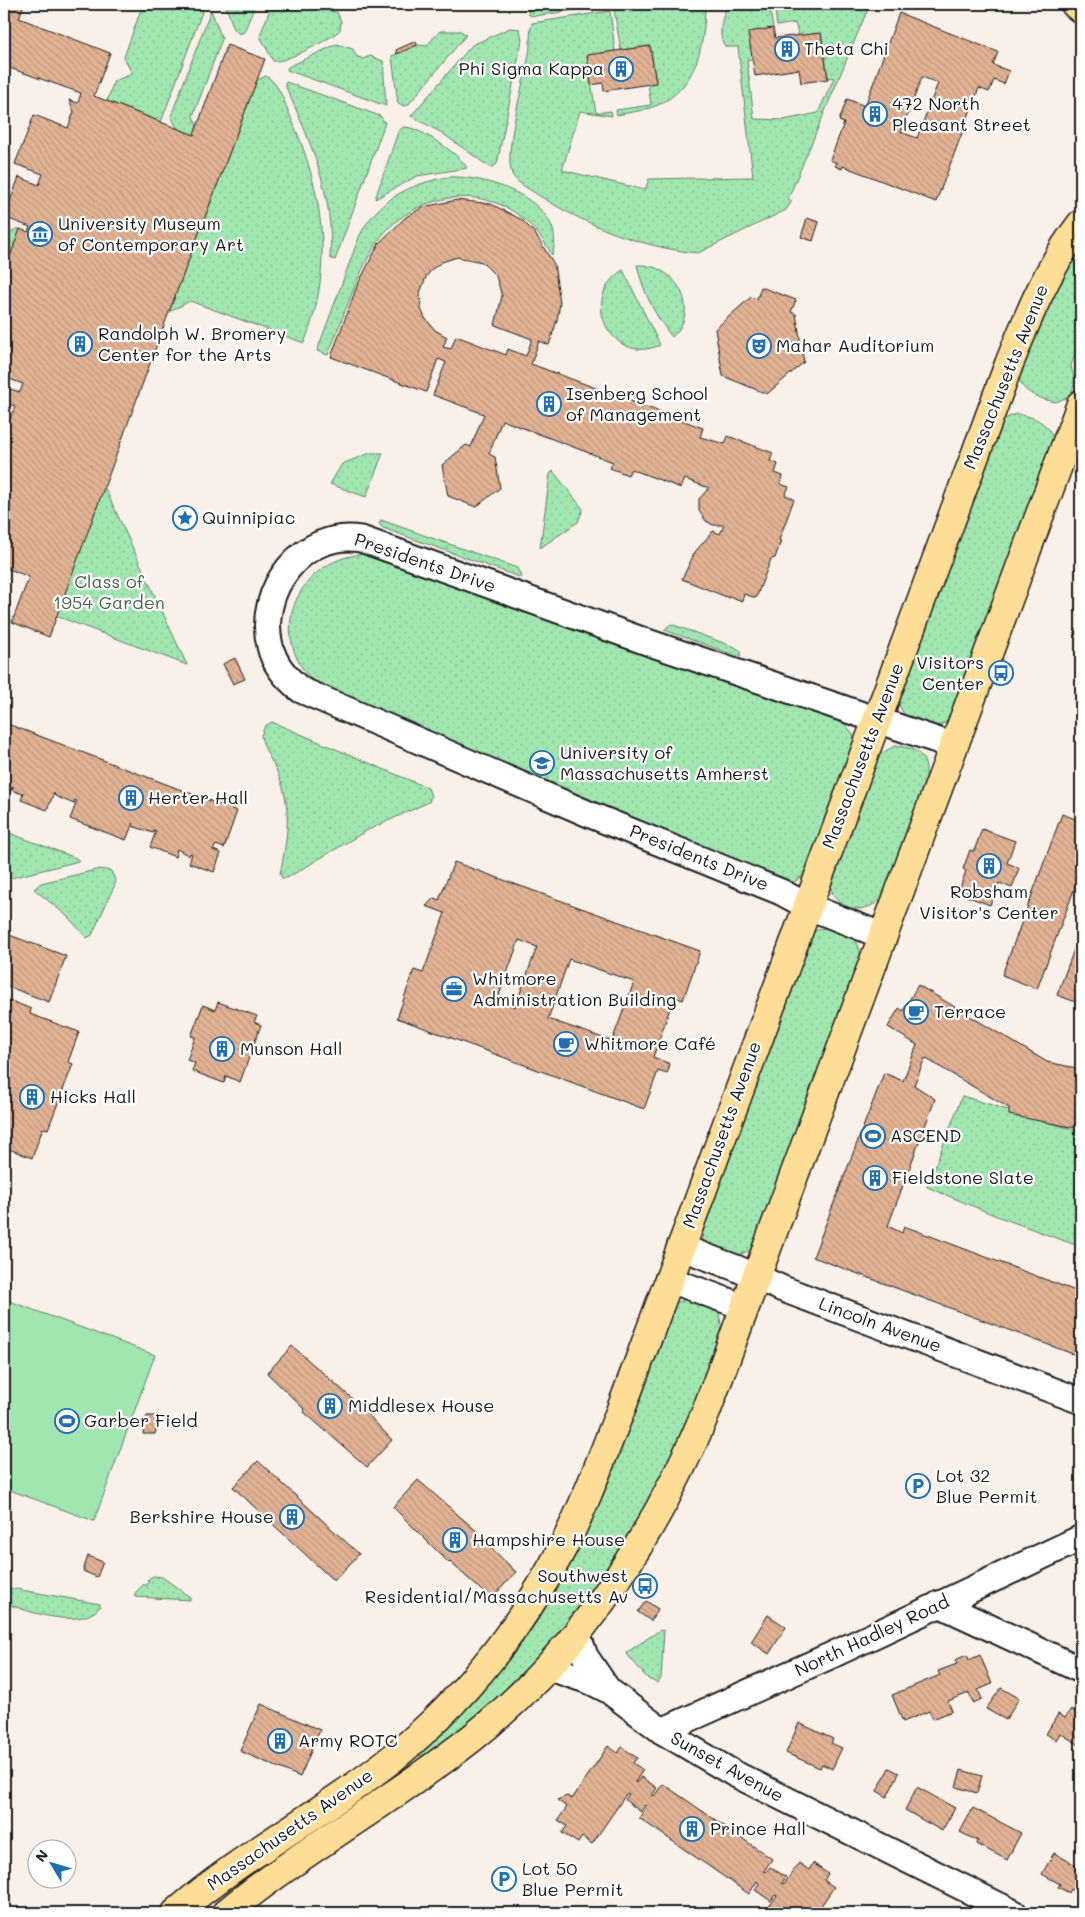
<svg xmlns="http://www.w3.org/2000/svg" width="1085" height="1917" viewBox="0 0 1085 1917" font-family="Mali,sans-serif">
	<defs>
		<pattern id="green-dots" width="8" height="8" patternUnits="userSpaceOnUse" patternTransform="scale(1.25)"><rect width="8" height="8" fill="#a1e6b1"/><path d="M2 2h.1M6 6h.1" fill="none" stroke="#8ac598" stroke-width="1.8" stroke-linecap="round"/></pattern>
		<pattern id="building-back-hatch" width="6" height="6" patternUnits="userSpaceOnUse" patternTransform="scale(1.25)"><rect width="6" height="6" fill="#e2b294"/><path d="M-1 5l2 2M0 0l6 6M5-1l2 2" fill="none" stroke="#c1987f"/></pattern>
	</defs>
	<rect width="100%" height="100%" fill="#f9f0ea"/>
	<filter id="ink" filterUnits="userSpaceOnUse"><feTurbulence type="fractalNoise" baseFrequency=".02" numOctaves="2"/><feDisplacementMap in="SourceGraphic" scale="10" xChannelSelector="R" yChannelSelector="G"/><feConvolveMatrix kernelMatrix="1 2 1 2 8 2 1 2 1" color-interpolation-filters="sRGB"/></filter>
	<g filter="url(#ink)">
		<g fill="url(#green-dots)" stroke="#5e8166">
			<polygon points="143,4 205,4 161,122 107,101 114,81 132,74 124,57"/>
			<polygon points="225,4 252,4 253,10 244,32 239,34 234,29"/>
			<path d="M275,4L337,12L341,21L340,30C333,38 283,64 273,61L260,36L270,9Z"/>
			<polygon points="554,4 608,4 608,5 535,16 529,15 528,7"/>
			<path d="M653,4H705C705,41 698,84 662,103C649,110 632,112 617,115L616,110L651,105L648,84L656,82L650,46L621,50L614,10Z"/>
			<path d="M727,4H769L773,28L753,59L747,60L754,119L784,120L818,113L834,78L828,77L821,33L799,37L795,23L777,26L774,4H870L788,199L792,201L786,210L698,253C641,248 580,223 532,191C525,187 515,181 512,174C503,152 525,79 529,54C531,44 529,33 532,23L610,11L615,51L587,56L596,113L611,111L612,116L580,111L562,170L645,190L649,179L753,177L738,47H726C716,36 723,17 727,4Z"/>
			<polygon points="211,10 222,39 193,116 197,126 194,135 177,128 171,116"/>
			<polygon points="510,28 520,29 522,40 497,164 491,168 442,133 411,116 472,45"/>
			<polygon points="440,31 461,31 466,35 409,104 405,106 398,104 392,56 417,45 426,46"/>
			<polygon points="337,44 353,49 356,56 363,59 370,56 383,61 386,106 287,70 288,67"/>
			<path d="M266,76C280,84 285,104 291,118C323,191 335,267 304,343L190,301L169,312L257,80Z"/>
			<path d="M286,82L380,116L385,123L335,260L330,258C335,196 310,140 285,85Z"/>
			<path d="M403,127C417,125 462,156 467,168L417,176L375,199L398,132Z"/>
			<path d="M448,177C487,175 570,202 552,255C544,240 534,227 521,217C478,183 414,195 381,237C360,264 342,322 328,355L317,351L359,237C377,200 409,184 448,177Z"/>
			<polygon points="16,229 20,229 4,273 4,237"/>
			<path d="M1081,244V335L1071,366L1075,382L1070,396L1056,402C1041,399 1022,394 1019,377L1040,315Z"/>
			<path d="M637,265C675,263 703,309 672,337C654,314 644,294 637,265Z"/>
			<path d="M623,270L660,345C612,367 577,298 623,270Z"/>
			<path d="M1016,414C1033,416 1053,424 1053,443L949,720C932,735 897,720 898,697L1000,423L1004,419Z"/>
			<polygon points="370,453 383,453 366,497 330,484 342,464"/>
			<polygon points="553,471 583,509 578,522 540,548 550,474"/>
			<polygon points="104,486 187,665 56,616"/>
			<polygon points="381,520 517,568 522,578 383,528 379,524"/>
			<path d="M367,554L844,723L853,734L854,743L804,875L794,882H785L340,698C329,691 316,686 308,676C266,624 304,556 367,554Z"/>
			<polygon points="671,624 735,647 741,651 740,657 664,630"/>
			<path d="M272,722L428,788L431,796L429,802L366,831L287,878H282L280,874C287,839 293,808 278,774C273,761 263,750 261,735L265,726Z"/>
			<path d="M895,746C920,747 930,759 925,784L884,894C870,918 830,912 830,881L878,755Z"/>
			<polygon points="4,831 76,858 79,861 11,878 4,875"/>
			<polygon points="100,869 111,871 116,882 92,935 87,938 67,916 34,889 41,883"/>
			<path d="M825,928C847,933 865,939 859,964L756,1239L749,1251L735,1256L703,1242L702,1226L810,936L818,929Z"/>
			<polygon points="962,1096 1081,1132 1081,1247 999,1217 927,1187"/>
			<path d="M687,1299L719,1313L722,1330C700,1388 678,1447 649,1502C608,1582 547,1655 478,1713C467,1723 433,1754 421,1756L419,1755L421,1749C478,1702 528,1643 563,1578C583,1541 596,1502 612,1463C632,1410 653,1357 673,1304Z"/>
			<polygon points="153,1576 162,1577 190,1597 190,1600 135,1597 135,1593 144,1584 146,1586 149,1582 147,1580"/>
			<path d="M4,1587L8,1590L10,1588L100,1604V1607C79,1631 28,1611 4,1603Z"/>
			<polygon points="660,1630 664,1631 661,1678 658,1683 648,1679 626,1653"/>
		</g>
		<polygon fill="#a1e6b1" stroke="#5e8166" points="4,1299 155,1355 94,1521 4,1488"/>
		<g fill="url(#building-back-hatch)" stroke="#1c1c1c" fill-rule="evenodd">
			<polygon points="4,4 24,4 19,18 110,53 94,96 194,135 227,45 265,59 169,312 49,637 12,622 29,577 4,567 4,419 7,426 15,406 5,403 10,389 20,392 23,384 4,377 4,273 20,229 28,232 30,227 4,217 19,177 39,185 43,174 15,164 34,115 68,128 74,111 69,100 78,103 81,93 4,66"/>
			<path d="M899,13L998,52L993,65L1009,71L1004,84L994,80L989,92L979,88L936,202L843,166L842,169L835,166L837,163L830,160L844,123L839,121L847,99L865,106ZM922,77L938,83L917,138L901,132Z"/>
			<polygon points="773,28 775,38 821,33 828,79 801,83 799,69 755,76 748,32"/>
			<polygon points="416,41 417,45 397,54 396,50"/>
			<polygon points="650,46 656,83 604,91 603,83 591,85 587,55"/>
			<path d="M457,200L491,204L522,220L534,232L554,264L560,303L557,320L549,345L539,341L531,364L703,428L700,437L725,444L728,436L773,453L770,461L778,464L775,473L783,476L780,484L789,487L785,495L794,499L779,540L781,541L775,558L771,559L756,598L744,594L742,601L729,596V598L682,579L695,552L713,531L720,534L724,525H713L706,521L699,511V499L709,488L685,479L681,488L631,469L628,475L610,468L613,462L502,420L489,454L495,457L500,488L476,507L448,496L442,465L466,445L471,447L484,414L433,395L446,362L438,359L426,392L331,357L357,286L379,243L406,217L423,207ZM457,257L482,262L496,276L502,296L495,325L532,339L526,356L508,349L506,355L456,336L451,349L443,347L447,337L435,330L425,318L421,309L420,293L426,277L432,269L442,262Z"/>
			<polygon points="807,218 819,222 813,241 801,237"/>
			<polygon points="761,287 796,300 791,312 796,314 804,362 767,394 723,376 715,329 751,297 757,299"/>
			<polygon points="235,658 245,679 233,684 223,664"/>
			<polygon points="5,723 237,811 224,848 216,845 213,850 221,853 214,872 189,863 192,854 190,853 189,856 177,849 175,857 150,847 156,831 154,830 153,833 132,826 133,823 126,840 70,819 77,801 75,800 74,804 55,796 54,793 47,810 21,800 24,792 22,794 12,790 13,786 8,795 4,793"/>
			<polygon points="1062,814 1081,821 1081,871 1037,989 1002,975"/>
			<polygon points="982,829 1015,841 1007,863 1019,868 1012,888 999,883 990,905 958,893 966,871 963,869 970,850 974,851"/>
			<path d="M454,862L700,951L683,1000L674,997L653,1057L670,1064L667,1074L658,1071L644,1109L397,1018L414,970L423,973L445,913L426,906L434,898L439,900ZM519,940L537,947L515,1007L497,1001ZM569,959L634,982L612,1041L548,1019Z"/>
			<polygon points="1081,931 1081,1004 1057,995"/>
			<polygon points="4,933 66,956 49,1002 4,985"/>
			<polygon points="918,985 1047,1062 1081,1069 1081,1129 1009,1115 1009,1108 925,1058 914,1085 935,1099 888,1226 902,1233 904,1226 1081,1293 1081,1357 813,1257 884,1073 903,1081 917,1045 888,1027 899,1008 903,1011"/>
			<polygon points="4,998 31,1009 30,1014 79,1032 68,1062 73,1064 48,1129 43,1128 32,1158 4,1147"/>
			<polygon points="218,1002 257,1016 254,1022 261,1025 240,1082 226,1076 224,1083 192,1071 195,1063 187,1060 195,1037 191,1036 203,1005 215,1010"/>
			<polygon points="292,1346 355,1401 392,1440 367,1467 304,1412 305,1410 267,1373"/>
			<polygon points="147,1416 160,1416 155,1434 143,1434"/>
			<polygon points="258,1461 359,1554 334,1581 233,1487"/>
			<polygon points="418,1480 480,1534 478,1535 516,1572 491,1599 450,1562 449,1563 393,1507"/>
			<polygon points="88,1556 103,1562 97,1577 83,1571"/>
			<polygon points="646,1601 658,1609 651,1621 638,1612"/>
			<polygon points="768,1615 786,1627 769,1654 751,1642"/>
			<polygon points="967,1655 969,1660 980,1655 992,1684 978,1690 982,1699 973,1703 969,1693 948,1701 952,1711 933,1719 929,1711 903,1722 892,1695 940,1675 938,1671 957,1664 955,1660"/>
			<polygon points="1001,1688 1019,1698 1006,1720 986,1709"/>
			<polygon points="261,1704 320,1730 300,1777 240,1751"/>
			<polygon points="1071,1709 1081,1715 1081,1746 1060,1733 1056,1740 1046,1734 1058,1714 1065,1718"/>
			<polygon points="799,1723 833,1739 831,1743 842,1748 832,1769 822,1764 820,1768 786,1753"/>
			<polygon points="608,1746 618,1753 622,1747 637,1758 633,1763 643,1770 635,1782 636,1783 641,1777 657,1788 652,1795 654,1796 663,1784 772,1859 764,1871 766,1872 770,1867 786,1877 782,1883 784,1884 799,1863 809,1870 813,1863 828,1874 824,1880 834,1887 816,1913 764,1913 777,1896 775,1895 771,1901 755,1890 759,1883 757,1881 749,1894 639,1818 647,1806 645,1805 641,1812 625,1800 629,1794 627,1793 592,1844 582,1837 578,1843 562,1833 567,1826 558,1820 567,1807 557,1800 567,1796 572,1799"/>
			<polygon points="889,1768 899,1773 887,1797 877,1791"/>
			<polygon points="961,1770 982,1776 977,1793 956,1787"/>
			<polygon points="917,1787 955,1808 942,1831 905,1810"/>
			<polygon points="973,1808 1021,1833 1007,1860 977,1844 978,1841 960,1832"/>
			<polygon points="1054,1853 1081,1868 1081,1878 1074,1891 1071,1889 1069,1893 1058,1887 1060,1884 1042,1874"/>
		</g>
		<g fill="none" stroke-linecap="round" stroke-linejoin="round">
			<defs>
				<g id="minor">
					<path d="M883,936L807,906L781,892L591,815L301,690C287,679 274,664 270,646C256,591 303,529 361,539L650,643L954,746"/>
					<polyline points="680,1247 736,1268 783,1289 1081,1401"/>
					<polyline points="668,1279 744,1307"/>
					<polyline points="939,1604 1081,1670"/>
					<polyline points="577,1633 585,1656 608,1690"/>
					<polyline points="547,1667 592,1682 608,1690 662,1731 733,1773 1014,1913"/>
					<polyline points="662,1731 832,1655 1081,1538"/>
				</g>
				<g id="major">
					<polyline points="1075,4 1081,9"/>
					<path d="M176,1913C243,1854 324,1813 394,1757C464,1699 521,1628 563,1547C587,1501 604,1451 623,1404L1009,364C1029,314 1048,267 1081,224"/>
					<path d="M226,1913C304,1849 393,1800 472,1738C579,1653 654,1536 706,1412L1081,404"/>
				</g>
			</defs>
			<use href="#minor" stroke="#1c1c1c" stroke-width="29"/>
			<use href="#major" stroke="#1c1c1c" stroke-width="31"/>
			<use href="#minor" stroke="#fff" stroke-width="25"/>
			<use href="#major" stroke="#fedd96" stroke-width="28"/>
		</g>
	</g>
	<defs>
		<symbol id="building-ring" viewBox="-11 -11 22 22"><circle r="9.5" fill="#fff" stroke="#1f6fb2" stroke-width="1.5"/><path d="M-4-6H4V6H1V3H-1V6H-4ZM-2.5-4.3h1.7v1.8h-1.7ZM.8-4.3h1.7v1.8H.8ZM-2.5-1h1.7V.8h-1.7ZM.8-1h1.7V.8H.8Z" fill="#1f6fb2"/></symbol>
		<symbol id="museum-ring" viewBox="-11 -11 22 22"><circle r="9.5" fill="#fff" stroke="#1f6fb2" stroke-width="1.5"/><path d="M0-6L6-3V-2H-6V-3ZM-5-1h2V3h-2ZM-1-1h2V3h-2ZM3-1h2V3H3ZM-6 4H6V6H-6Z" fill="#1f6fb2"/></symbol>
		<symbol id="theatre-ring" viewBox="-11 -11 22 22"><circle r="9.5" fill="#fff" stroke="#1f6fb2" stroke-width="1.5"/><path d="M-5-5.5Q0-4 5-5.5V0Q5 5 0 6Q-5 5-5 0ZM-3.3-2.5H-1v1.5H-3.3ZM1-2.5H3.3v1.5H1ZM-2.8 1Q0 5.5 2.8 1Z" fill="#1f6fb2"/></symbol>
		<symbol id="sight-ring" viewBox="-11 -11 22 22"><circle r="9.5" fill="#fff" stroke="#1f6fb2" stroke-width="1.5"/><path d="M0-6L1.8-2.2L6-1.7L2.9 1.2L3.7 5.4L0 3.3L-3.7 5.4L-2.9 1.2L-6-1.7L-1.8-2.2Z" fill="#1f6fb2"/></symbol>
		<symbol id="bus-ring" viewBox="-11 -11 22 22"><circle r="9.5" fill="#fff" stroke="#1f6fb2" stroke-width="1.5"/><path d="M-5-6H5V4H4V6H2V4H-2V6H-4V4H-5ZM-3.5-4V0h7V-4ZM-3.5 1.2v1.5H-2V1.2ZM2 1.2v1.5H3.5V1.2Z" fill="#1f6fb2"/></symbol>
		<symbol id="university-ring" viewBox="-11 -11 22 22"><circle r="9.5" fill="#fff" stroke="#1f6fb2" stroke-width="1.5"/><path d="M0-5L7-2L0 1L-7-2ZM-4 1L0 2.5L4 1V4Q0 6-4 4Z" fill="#1f6fb2"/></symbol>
		<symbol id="office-ring" viewBox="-11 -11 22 22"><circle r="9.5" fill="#fff" stroke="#1f6fb2" stroke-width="1.5"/><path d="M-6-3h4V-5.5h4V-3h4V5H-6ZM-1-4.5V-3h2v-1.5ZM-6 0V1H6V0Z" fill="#1f6fb2"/></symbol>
		<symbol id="cafe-ring" viewBox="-11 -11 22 22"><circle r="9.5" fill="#fff" stroke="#1f6fb2" stroke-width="1.5"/><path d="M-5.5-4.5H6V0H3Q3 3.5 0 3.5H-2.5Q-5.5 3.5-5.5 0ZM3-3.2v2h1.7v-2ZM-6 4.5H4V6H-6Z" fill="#1f6fb2"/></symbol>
		<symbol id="stadium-ring" viewBox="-11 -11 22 22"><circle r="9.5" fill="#fff" stroke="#1f6fb2" stroke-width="1.5"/><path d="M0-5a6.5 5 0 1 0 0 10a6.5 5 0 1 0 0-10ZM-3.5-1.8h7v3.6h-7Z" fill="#1f6fb2"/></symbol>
		<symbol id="parking-ring" viewBox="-11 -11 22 22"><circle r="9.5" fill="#fff" stroke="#1f6fb2" stroke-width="1.5"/><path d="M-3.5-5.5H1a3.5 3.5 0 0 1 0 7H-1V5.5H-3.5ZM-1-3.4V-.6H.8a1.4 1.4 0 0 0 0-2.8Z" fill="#1f6fb2"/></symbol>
	</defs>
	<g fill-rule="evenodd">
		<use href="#building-ring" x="773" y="35" width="28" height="28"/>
		<use href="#building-ring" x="607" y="55" width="28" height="28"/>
		<use href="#building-ring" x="861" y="100" width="28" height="28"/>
		<use href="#museum-ring" x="26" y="220" width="28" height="28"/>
		<use href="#building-ring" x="66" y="330" width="28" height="28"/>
		<use href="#theatre-ring" x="745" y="332" width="28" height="28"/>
		<use href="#building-ring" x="535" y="390" width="28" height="28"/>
		<use href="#sight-ring" x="171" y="504" width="28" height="28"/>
		<use href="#bus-ring" x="987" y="659" width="28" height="28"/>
		<use href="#university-ring" x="528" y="749" width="28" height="28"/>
		<use href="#building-ring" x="117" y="784" width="28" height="28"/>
		<use href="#building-ring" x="975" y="852" width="28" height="28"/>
		<use href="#office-ring" x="440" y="975" width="28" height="28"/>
		<use href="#cafe-ring" x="902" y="998" width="28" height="28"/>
		<use href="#cafe-ring" x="552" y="1030" width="28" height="28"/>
		<use href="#building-ring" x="208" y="1035" width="28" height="28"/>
		<use href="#building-ring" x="18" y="1083" width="28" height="28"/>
		<use href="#stadium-ring" x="859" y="1122" width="28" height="28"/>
		<use href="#building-ring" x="861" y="1164" width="28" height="28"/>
		<use href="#building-ring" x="316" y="1392" width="28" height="28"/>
		<use href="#stadium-ring" x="53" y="1407" width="28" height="28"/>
		<use href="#parking-ring" x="904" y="1472" width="28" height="28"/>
		<use href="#building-ring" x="278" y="1503" width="28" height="28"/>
		<use href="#building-ring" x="441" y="1526" width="28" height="28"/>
		<use href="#bus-ring" x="631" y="1572" width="28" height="28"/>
		<use href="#building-ring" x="266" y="1727" width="28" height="28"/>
		<use href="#building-ring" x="678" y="1815" width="28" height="28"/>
		<use href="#parking-ring" x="490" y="1865" width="28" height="28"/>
	</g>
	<g text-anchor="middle" stroke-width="4.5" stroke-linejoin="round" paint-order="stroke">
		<g font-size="18" fill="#1c1c1c" stroke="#fff" text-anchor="start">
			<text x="804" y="55">Theta Chi</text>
			<text x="604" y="75" text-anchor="end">Phi Sigma Kappa</text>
			<text x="892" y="110">472 North<tspan x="892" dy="21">Pleasant Street</tspan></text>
			<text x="58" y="230">University Museum<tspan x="58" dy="21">of Contemporary Art</tspan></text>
			<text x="98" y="340">Randolph W. Bromery<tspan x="98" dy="21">Center for the Arts</tspan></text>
			<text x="776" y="352">Mahar Auditorium</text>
			<text x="566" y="400">Isenberg School<tspan x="566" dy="21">of Management</tspan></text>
			<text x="202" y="524">Quinnipiac</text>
			<text x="984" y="669" text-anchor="end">Visitors<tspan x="984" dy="21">Center</tspan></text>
			<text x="560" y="759">University of<tspan x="560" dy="21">Massachusetts Amherst</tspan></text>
			<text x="148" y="804">Herter Hall</text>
			<text x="989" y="898" text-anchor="middle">Robsham<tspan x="989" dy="21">Visitor's Center</tspan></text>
			<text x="472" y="985">Whitmore<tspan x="472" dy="21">Administration Building</tspan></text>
			<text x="934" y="1018">Terrace</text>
			<text x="584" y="1050">Whitmore Café</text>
			<text x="240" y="1055">Munson Hall</text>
			<text x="50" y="1103">Hicks Hall</text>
			<text x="890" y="1142">ASCEND</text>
			<text x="892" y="1184">Fieldstone Slate</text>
			<text x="348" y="1412">Middlesex House</text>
			<text x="84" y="1427">Garber Field</text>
			<text x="936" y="1482">Lot 32<tspan x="936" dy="21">Blue Permit</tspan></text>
			<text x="274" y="1523" text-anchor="end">Berkshire House</text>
			<text x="472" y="1546">Hampshire House</text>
			<text x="628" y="1582" text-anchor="end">Southwest<tspan x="628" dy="21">Residential/Massachusetts Av</tspan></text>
			<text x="298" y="1747">Army ROTC</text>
			<text x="710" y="1835">Prince Hall</text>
			<text x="522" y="1875">Lot 50<tspan x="522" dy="21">Blue Permit</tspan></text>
		</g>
		<g font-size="18" fill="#1c1c1c" stroke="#fff">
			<text transform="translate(1006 377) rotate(-68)" y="6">Massachusetts Avenue</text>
			<text transform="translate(425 563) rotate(19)" y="6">Presidents Drive</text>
			<text transform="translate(863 756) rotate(-69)" y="6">Massachusetts Avenue</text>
			<text transform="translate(699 858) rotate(22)" y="6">Presidents Drive</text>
			<text transform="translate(722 1135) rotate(-70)" y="6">Massachusetts Avenue</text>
			<text transform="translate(880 1325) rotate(20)" y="6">Lincoln Avenue</text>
			<text transform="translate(872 1636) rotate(-25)" y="6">North Hadley Road</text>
			<text transform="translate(727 1767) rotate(29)" y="6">Sunset Avenue</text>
			<text transform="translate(290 1830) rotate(-35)" y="6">Massachusetts Avenue</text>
		</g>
		<g font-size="18" fill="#4b6350" stroke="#fff">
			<text x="109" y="588">Class of<tspan x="109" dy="21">1954 Garden</tspan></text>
		</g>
	</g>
	<rect width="1085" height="1917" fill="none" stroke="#fff" stroke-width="20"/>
	<rect x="10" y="10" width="1065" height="1897" fill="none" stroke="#1c1c1c" stroke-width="2" filter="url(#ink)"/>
	<g transform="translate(52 1864) rotate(308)"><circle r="24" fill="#ffffff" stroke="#a4a4a4"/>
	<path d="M0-4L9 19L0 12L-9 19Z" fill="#1f6fb2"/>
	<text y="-8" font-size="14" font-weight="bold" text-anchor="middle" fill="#1c1c1c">N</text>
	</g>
</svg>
